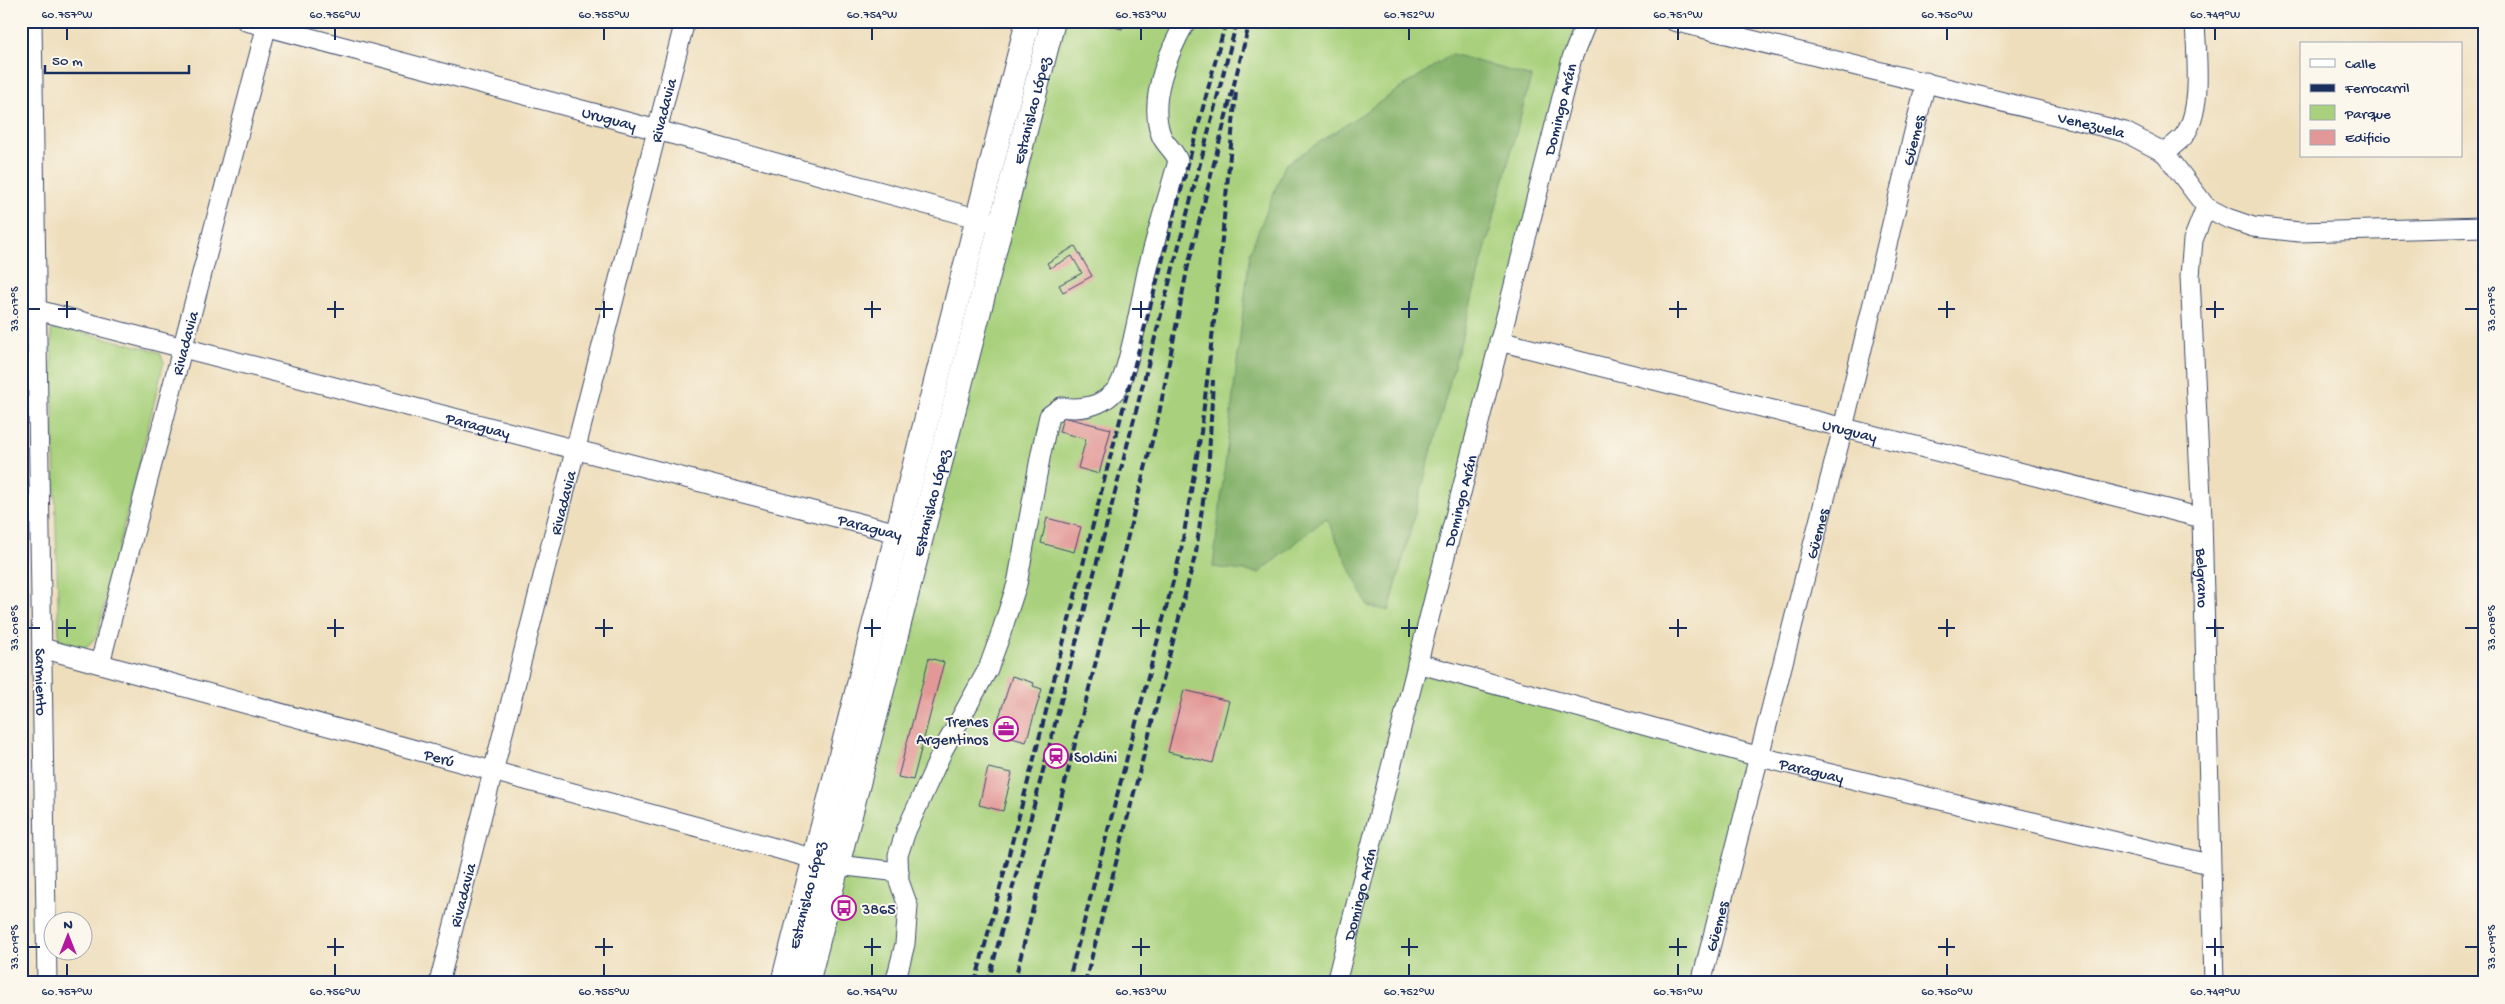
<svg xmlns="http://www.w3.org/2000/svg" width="2505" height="1004" viewBox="0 0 2505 1004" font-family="'Gochi Hand',sans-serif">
	<rect width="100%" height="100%" fill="#fbf7ec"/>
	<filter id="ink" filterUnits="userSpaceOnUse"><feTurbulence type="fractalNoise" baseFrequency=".02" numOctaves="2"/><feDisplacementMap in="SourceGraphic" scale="10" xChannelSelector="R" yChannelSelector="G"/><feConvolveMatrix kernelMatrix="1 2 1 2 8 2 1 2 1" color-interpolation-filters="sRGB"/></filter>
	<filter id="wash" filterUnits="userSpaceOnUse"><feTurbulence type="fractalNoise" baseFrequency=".0096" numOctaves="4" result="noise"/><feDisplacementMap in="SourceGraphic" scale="20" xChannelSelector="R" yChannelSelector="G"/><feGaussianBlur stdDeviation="1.12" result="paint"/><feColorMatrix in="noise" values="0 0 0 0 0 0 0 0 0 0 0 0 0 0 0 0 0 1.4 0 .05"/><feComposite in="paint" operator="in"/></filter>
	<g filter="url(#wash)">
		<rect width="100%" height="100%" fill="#eedebc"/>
		<g fill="#a9d17d" stroke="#62806e">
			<polygon points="1053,21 1587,21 1417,663 1760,757 1701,983 807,983"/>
			<path d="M59,327L150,349L160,353L164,362L97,636C85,651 74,654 59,642L51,331Z"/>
		</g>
		<polygon fill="#86b36c" stroke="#507165" points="1452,54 1531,77 1389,611 1368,606 1326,518 1259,573 1213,567 1250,252 1285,165"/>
		<g id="blocks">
			<g fill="#e29896">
				<polygon points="1102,21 1124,21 1122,29 1102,24"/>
				<polygon points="1075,246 1092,276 1063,292 1059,285 1082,273 1072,256 1050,268 1047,263"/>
				<polygon points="1063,417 1111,429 1099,474 1078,468 1086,439 1059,432"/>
				<polygon points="1047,518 1081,527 1074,552 1041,543"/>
				<polygon points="929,658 944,662 913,780 898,777"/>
				<polygon points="1012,676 1034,683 1033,686 1042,689 1026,742 994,733"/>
				<polygon points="1184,690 1229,701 1213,763 1168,752"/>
				<polygon points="988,768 1012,773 1003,811 979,805"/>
			</g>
		</g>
	</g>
	<g filter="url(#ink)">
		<use href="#blocks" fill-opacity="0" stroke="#3b496c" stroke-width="1"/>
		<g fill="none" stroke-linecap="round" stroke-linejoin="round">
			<defs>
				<g id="minor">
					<path id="s1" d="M32,21L47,983"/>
					<path id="s2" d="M246,21L657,130L1001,225"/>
					<path id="s3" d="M1674,21L2125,132L2165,153L2206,207L2227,218L2253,227L2299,232L2484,227"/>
					<path d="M2165,153C2171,147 2178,142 2183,137C2204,111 2196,53 2195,21"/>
					<path id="s4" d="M2206,207L2193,240L2190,276L2202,518L2214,983"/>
					<path id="s5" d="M37,310L909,536"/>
					<path id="s6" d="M1499,341L2202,518"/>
					<path id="s7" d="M42,648L837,865L899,872"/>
					<path id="s8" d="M100,663L268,21"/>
					<path id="s9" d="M1417,663L1760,757L2209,864"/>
					<path id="s10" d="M439,983L685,21"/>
					<path d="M895,983L905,944L908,906L899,881L898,855L906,831L943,750L988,669L999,639L1017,584L1041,453L1049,416L1061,407C1082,410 1101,407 1116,390C1129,376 1142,292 1148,268C1157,232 1168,197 1178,161C1175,151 1165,145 1161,135C1148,100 1168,53 1186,21"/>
					<path id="s11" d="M1336,983L1572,58L1587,21"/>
					<path id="s12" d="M1701,983L1843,428L1926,82"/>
				</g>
				<g id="major">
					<path id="s13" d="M783,983L1028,21"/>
					<path id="s14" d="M807,983L1053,21"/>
				</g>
			</defs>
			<use href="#minor" stroke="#3b496c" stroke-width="21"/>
			<use href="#major" stroke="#3b496c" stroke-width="26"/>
			<use href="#minor" stroke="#fff" stroke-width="19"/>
			<use href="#major" stroke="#fff" stroke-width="24"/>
			<g stroke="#1b2f5e" stroke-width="4" stroke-dasharray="8 4" stroke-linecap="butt">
				<polyline points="975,983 1036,751 1106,473 1226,21"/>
				<polyline points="988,983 1237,21"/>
				<polyline points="1014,983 1159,414 1187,270 1250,21"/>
				<polyline points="1068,983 1181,551 1201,432 1215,312 1236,92"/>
				<polyline points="1085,983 1196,552 1209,458 1213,380"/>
			</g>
		</g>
	</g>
	<path fill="none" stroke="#1b2f5e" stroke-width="2" d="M67,28V40M335,28V40M604,28V40M872,28V40M1141,28V40M1409,28V40M1678,28V40M1947,28V40M2215,28V40M67,301V318M335,301V318M604,301V318M872,301V318M1141,301V318M1409,301V318M1678,301V318M1947,301V318M2215,301V318M28,309H40M58,309H76M327,309H344M595,309H613M864,309H881M1132,309H1150M1401,309H1418M1669,309H1687M1938,309H1955M2206,309H2224M2465,309H2478M67,619V637M335,619V637M604,619V637M872,619V637M1141,619V637M1409,619V637M1678,619V637M1947,619V637M2215,619V637M28,628H40M58,628H76M327,628H344M595,628H613M864,628H881M1132,628H1150M1401,628H1418M1669,628H1687M1938,628H1955M2206,628H2224M2465,628H2478M335,938V956M604,938V956M872,938V956M1141,938V956M1409,938V956M1678,938V956M1947,938V956M2215,938V956M28,947H40M327,947H344M595,947H613M864,947H881M1132,947H1150M1401,947H1418M1669,947H1687M1938,947H1955M2206,947H2224M2465,947H2478M67,964V976M335,964V976M604,964V976M872,964V976M1141,964V976M1409,964V976M1678,964V976M1947,964V976M2215,964V976"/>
	<defs>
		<symbol id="office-ring" viewBox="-11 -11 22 22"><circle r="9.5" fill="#fbf7ec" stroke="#b5179e" stroke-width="1.5"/><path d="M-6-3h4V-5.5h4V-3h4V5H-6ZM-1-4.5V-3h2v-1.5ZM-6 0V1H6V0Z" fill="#b5179e"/></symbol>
		<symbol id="station-ring" viewBox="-11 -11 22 22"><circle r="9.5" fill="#fbf7ec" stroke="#b5179e" stroke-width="1.5"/><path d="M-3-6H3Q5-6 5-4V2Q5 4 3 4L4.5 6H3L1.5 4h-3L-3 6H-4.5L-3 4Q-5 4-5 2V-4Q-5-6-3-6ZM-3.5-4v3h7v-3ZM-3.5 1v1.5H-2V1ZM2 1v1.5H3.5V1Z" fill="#b5179e"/></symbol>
		<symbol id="bus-ring" viewBox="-11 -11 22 22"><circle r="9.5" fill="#fbf7ec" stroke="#b5179e" stroke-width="1.5"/><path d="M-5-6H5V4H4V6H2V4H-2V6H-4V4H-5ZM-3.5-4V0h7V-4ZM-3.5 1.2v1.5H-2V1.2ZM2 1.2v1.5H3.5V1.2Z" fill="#b5179e"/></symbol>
	</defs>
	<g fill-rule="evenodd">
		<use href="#office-ring" x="992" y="715" width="28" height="28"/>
		<use href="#station-ring" x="1042" y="742" width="28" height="28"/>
		<use href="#bus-ring" x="830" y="894" width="28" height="28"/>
	</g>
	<g text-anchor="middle" stroke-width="4" stroke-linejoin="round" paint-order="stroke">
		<g font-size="16" fill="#1b2f5e" stroke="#fbf7ec">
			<text dy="6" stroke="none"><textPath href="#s11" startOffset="902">Domingo Arán</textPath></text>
			<text dy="6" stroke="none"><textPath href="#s10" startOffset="901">Rivadavia</textPath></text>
			<text dy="6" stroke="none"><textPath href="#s14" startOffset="901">Estanislao López</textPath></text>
			<text dy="6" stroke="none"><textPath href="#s2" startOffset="376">Uruguay</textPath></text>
			<text dy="6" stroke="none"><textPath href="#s3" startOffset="430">Venezuela</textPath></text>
			<text dy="6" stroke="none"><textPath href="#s12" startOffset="869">Güemes</textPath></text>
			<text dy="6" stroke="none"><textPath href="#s8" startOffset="331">Rivadavia</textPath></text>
			<text dy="6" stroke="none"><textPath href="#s5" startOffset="456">Paraguay</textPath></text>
			<text dy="6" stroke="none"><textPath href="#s6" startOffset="362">Uruguay</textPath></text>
			<text dy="6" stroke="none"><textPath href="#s11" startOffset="498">Domingo Arán</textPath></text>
			<text dy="6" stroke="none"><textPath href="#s10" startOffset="496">Rivadavia</textPath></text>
			<text dy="6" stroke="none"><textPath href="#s14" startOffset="496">Estanislao López</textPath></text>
			<text dy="6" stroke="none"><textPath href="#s5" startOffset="861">Paraguay</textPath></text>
			<text dy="6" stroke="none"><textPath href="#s12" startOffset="464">Güemes</textPath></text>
			<text dy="6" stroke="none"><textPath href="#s4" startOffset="374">Belgrano</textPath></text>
			<text dy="6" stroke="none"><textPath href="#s1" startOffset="661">Sarmiento</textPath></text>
			<text dy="6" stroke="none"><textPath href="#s7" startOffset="412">Perú</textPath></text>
			<text dy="6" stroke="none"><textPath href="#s9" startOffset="409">Paraguay</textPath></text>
			<text dy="6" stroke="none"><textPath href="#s10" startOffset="91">Rivadavia</textPath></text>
			<text dy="6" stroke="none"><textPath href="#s13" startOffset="91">Estanislao López</textPath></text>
			<text dy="6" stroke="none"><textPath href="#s11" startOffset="92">Domingo Arán</textPath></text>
			<text dy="6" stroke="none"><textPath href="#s12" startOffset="59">Güemes</textPath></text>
		</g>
		<g font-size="16" fill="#1b2f5e" stroke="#fbf7ec" text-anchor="start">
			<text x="988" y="726" text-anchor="end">Trenes<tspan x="988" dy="18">Argentinos</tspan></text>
			<text x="1074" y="762">Soldini</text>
			<text x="862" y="914">3865</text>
		</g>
	</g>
	<rect width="2505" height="1004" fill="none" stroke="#fbf7ec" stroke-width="55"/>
	<rect x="2300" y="42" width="162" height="115" fill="#fbf7ec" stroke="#a1a7b3"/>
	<rect x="2310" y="59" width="25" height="8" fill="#ffffff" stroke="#a1a7b3"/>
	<text x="2345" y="68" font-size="15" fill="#1b2f5e">Calle</text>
	<rect x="2310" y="84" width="25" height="8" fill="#1b2f5e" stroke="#a1a7b3"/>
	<text x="2345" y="92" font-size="15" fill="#1b2f5e">Ferrocarril</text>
	<rect x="2310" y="105" width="25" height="15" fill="#a9d17d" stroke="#a1a7b3"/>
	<text x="2345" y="118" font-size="15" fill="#1b2f5e">Parque</text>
	<rect x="2310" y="130" width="25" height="15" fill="#e29896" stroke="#a1a7b3"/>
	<text x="2345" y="142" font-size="15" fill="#1b2f5e">Edificio</text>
	<g transform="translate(68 936)"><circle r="24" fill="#fbf7ec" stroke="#a1a7b3"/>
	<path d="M0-4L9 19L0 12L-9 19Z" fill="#b5179e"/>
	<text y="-8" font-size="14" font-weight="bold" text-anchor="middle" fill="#1b2f5e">N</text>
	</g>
	<path d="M45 65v8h144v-8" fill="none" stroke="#1b2f5e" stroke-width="2.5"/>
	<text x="52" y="65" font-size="15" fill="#1b2f5e" stroke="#fbf7ec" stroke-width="4" paint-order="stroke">50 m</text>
	<rect x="28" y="28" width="2450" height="948" fill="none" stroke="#1b2f5e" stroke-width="2"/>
	<g font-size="12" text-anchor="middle" fill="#1b2f5e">
		<text x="67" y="18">60.757°W</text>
		<text x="335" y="18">60.756°W</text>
		<text x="604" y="18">60.755°W</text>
		<text x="872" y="18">60.754°W</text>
		<text x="1141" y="18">60.753°W</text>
		<text x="1409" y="18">60.752°W</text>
		<text x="1678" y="18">60.751°W</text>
		<text x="1947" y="18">60.750°W</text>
		<text x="2215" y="18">60.749°W</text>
		<text transform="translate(14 309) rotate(-90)" y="4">33.017°S</text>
		<text transform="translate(2491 309) rotate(-90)" y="4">33.017°S</text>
		<text transform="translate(14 628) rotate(-90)" y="4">33.018°S</text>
		<text transform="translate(2491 628) rotate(-90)" y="4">33.018°S</text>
		<text transform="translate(14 947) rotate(-90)" y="4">33.019°S</text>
		<text transform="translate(2491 947) rotate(-90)" y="4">33.019°S</text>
		<text x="67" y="995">60.757°W</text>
		<text x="335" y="995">60.756°W</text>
		<text x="604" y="995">60.755°W</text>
		<text x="872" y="995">60.754°W</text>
		<text x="1141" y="995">60.753°W</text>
		<text x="1409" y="995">60.752°W</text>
		<text x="1678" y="995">60.751°W</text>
		<text x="1947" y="995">60.750°W</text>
		<text x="2215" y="995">60.749°W</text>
	</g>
</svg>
